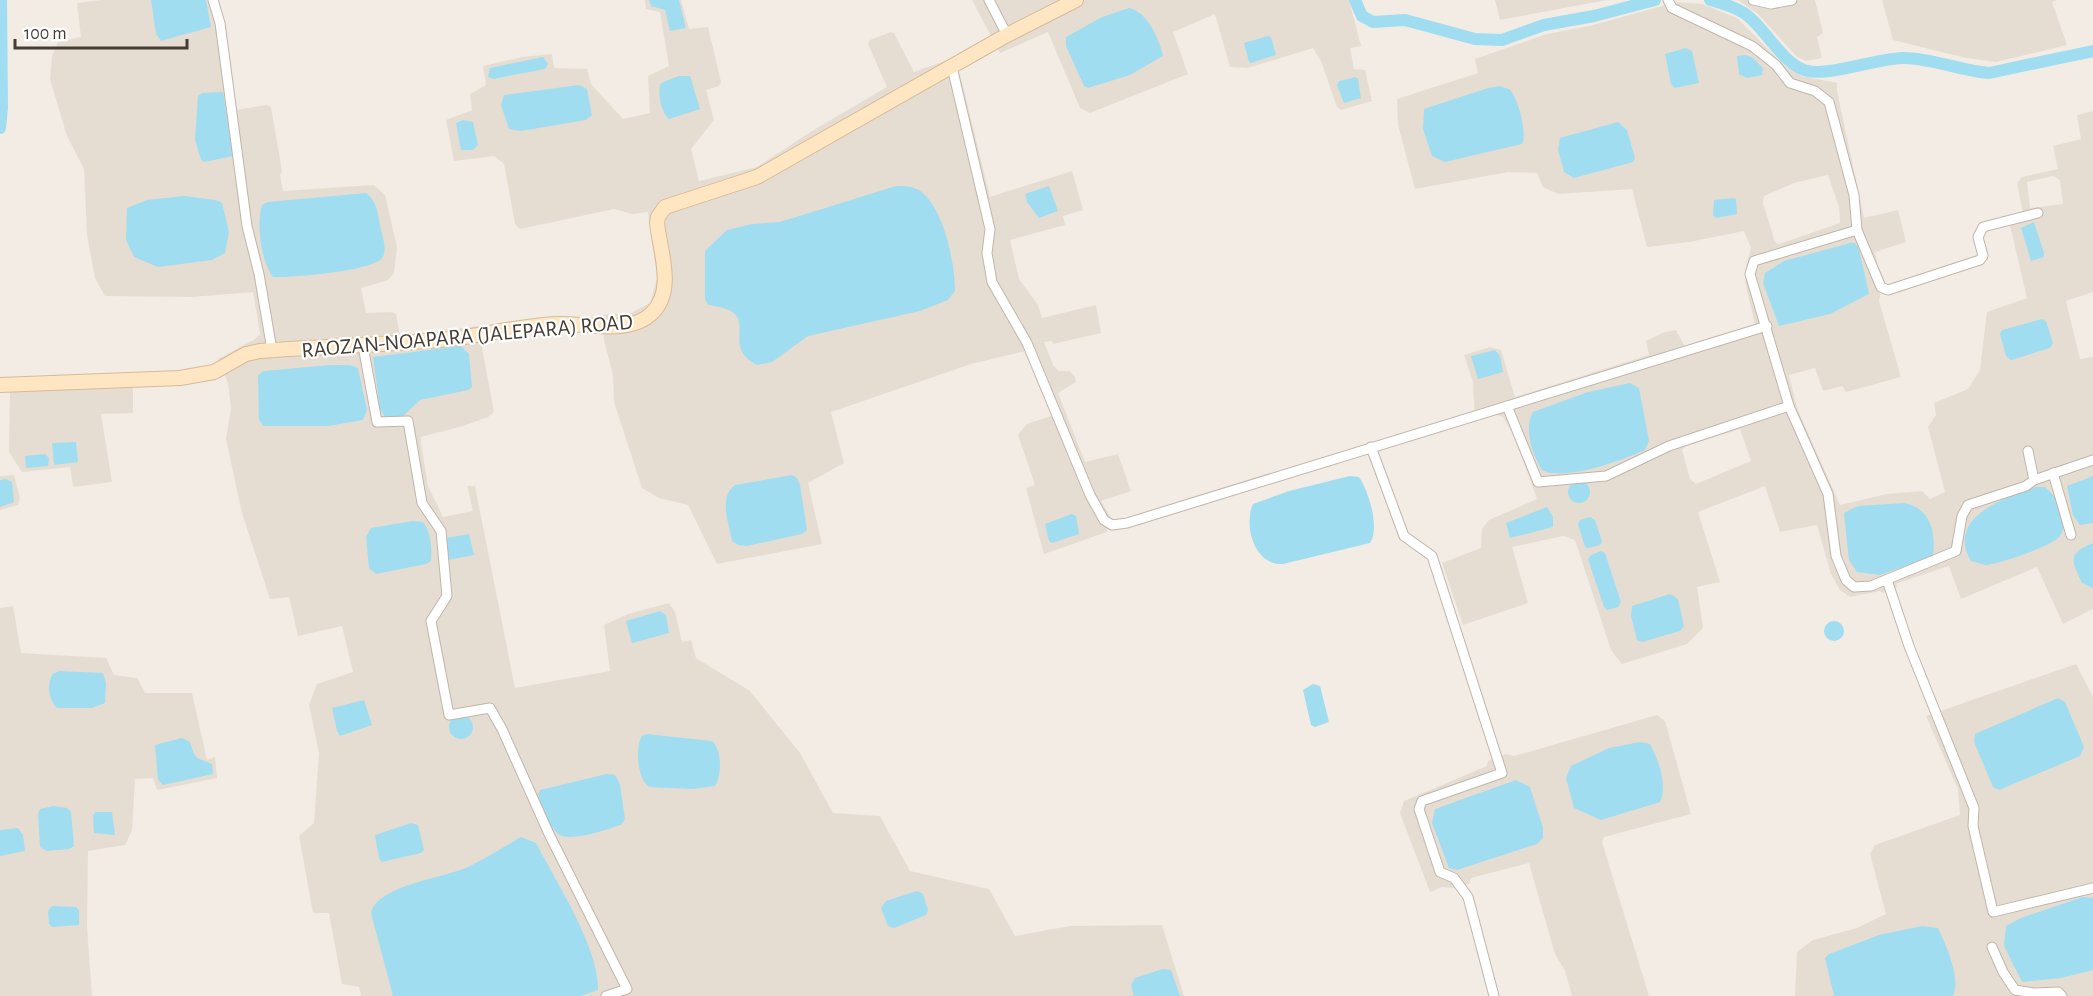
<svg xmlns="http://www.w3.org/2000/svg" width="2093" height="996" viewBox="0 0 2093 996" font-family="'Alegreya Sans',sans-serif">
	<rect width="100%" height="100%" fill="#f2ece5"/>
	<g fill="#e6ddd2" fill-rule="evenodd">
		<polygon points="102,0 219,0 236,110 266,105 271,107 282,171 280,175 283,191 374,185 385,195 397,247 394,273 388,280 361,288 366,313 392,312 396,314 400,336 478,326 494,412 488,417 463,426 421,437 421,443 428,486 443,517 473,511 467,486 475,486 515,688 610,671 604,625 628,614 669,603 675,612 682,642 691,640 696,658 750,691 800,753 833,813 880,816 910,871 989,889 1015,936 1070,926 1162,925 1184,996 361,996 359,987 342,984 329,913 313,913 299,836 314,823 319,753 309,705 317,684 353,672 342,626 298,636 289,597 270,599 242,513 226,439 231,409 228,383 218,359 255,339 260,334 253,292 192,297 105,296 95,278 87,235 84,169 67,136 50,79 52,56 58,42 81,37 77,3"/>
		<polygon points="645,0 681,0 689,29 708,27 721,82 719,86 706,90 714,120 691,149 699,181 757,167 812,131 887,87 868,44 870,40 891,32 894,33 914,72 950,59 960,74 990,197 1072,171 1083,210 1063,216 1065,225 1010,240 1019,279 1038,305 1042,318 1096,305 1101,333 1053,344 1052,341 1044,342 1053,365 1059,371 1070,371 1075,377 1076,382 1058,393 1085,462 1118,454 1131,491 1101,501 1110,516 1107,532 1044,554 1026,488 1035,485 1018,435 1027,424 1054,415 1025,351 971,364 831,412 844,463 808,483 822,544 717,564 688,505 659,498 642,488 614,402 613,375 604,340 602,315 631,313 650,303 657,278 648,212 632,214 614,209 520,229 515,224 504,164 494,156 454,161 446,120 472,110 470,94 486,85 483,66 522,57 552,54 554,68 587,69 591,84 623,119 650,113 648,76 669,66 660,12 646,9"/>
		<polygon points="972,0 1349,0 1361,46 1350,48 1354,69 1365,70 1372,101 1341,110 1337,107 1321,61 1313,48 1248,68 1230,67 1215,14 1173,32 1188,74 1090,113 1080,108 1048,32 1000,53"/>
		<polygon points="1495,0 1607,0 1500,20"/>
		<polygon points="1738,0 1815,0 1823,33 1817,37 1822,58 1806,61 1796,56 1758,14"/>
		<polygon points="1882,0 2057,0 2052,2 2067,45 1996,62 1966,58 1893,40"/>
		<path d="M1677,2L1702,4L1737,18L1786,67L1801,76L1837,83V91L1864,218L1898,210L1906,242L1875,252L1882,285L1879,301L1901,377L1846,392L1842,386L1823,391L1815,368L1789,375L1797,408L1840,505L1887,494L1922,491L1930,499L1945,492L1928,427L1936,415L1934,403L1968,389L1980,370L1987,312L2027,298L2008,217L2023,213L2017,183L2022,177L2058,169L2053,146L2081,139L2077,115L2093,111V292L2066,301L2080,359L2093,357V609L2063,624L2037,567L1961,599L1949,566L1898,583L1896,588L1883,593L1880,591L1850,597L1840,590L1831,574L1817,525L1780,532L1765,486L1698,512L1720,582L1697,587L1703,628L1687,644L1622,664L1611,650L1575,540L1563,536L1512,547L1528,603L1463,625L1442,563L1481,548L1482,529L1489,520L1537,499L1515,438L1503,417L1495,414L1475,419L1473,382L1464,355L1490,347L1501,350L1515,397L1649,355L1646,341L1662,333L1676,330L1685,347L1755,325L1745,282L1746,266L1751,248L1744,231L1689,242L1647,247L1632,189L1558,194L1543,187L1537,173L1508,172L1415,189L1398,125L1397,99L1478,73L1475,59L1547,34L1589,26ZM1828,175L1839,207L1840,223L1779,244L1775,242L1763,203L1764,196L1794,183ZM2053,176L2060,180L2063,204L2030,208L2027,182ZM1740,429L1751,461L1696,484L1690,479L1682,450L1686,446Z"/>
		<polygon points="133,386 133,413 101,414 112,482 73,487 70,467 22,472 9,452 10,391"/>
		<polygon points="14,475 20,498 18,505 0,510 0,476"/>
		<polygon points="13,606 21,653 106,658 114,675 137,678 145,693 192,693 207,760 215,757 217,778 157,790 153,778 135,779 132,830 125,845 88,851 87,926 92,996 0,996 0,608"/>
		<polygon points="2076,664 2093,697 2093,996 1795,996 1797,952 1813,940 1857,928 1886,914 1870,854 1875,845 1960,815 1958,789 1926,716"/>
		<polygon points="1657,715 1665,721 1691,814 1604,837 1602,842 1649,996 1572,996 1565,971 1555,954 1529,863 1471,878 1469,884 1454,888 1442,887 1430,892 1400,813 1404,801 1487,766 1488,761 1506,754 1514,756"/>
	</g>
	<g fill="#a0ddf0">
		<polygon points="151,0 206,0 211,27 161,41 156,34"/>
		<polygon points="649,0 679,0 686,28 670,31 665,10 651,6"/>
		<path d="M1129,8C1148,12 1159,39 1163,56L1130,75L1088,88L1084,86L1066,46V37L1102,17Z"/>
		<polygon points="1268,36 1271,37 1276,55 1251,63 1249,62 1244,43"/>
		<polygon points="1686,48 1692,51 1699,83 1675,88 1671,84 1665,54"/>
		<polygon points="1745,55 1752,57 1763,68 1762,75 1747,78 1739,74 1737,56"/>
		<polygon points="543,57 548,64 545,69 493,79 488,77 490,68"/>
		<path d="M679,76H690L700,109L669,119C661,113 657,92 661,83Z"/>
		<polygon points="1356,77 1358,79 1361,98 1344,103 1337,85 1339,81"/>
		<polygon points="579,85 587,89 592,115 586,120 521,131 509,129 501,105 504,95"/>
		<path d="M1501,86C1502,87 1509,89 1510,90C1518,97 1528,136 1522,144L1445,162L1432,156L1423,129L1424,109L1488,88Z"/>
		<polygon points="223,92 233,156 205,162 201,160 195,140 198,96 202,93"/>
		<polygon points="463,120 473,122 478,145 473,150 461,150 456,123"/>
		<polygon points="1618,122 1627,130 1635,158 1633,162 1574,178 1564,172 1558,150 1560,138"/>
		<path d="M896,186C904,186 912,186 919,190C944,207 955,263 955,291L948,300L920,311L808,336L772,362L757,365C716,344 768,312 708,305L705,299V251L727,230L752,224L780,222Z"/>
		<polygon points="1049,186 1058,211 1039,218 1027,202 1025,194"/>
		<path d="M366,193C377,201 378,213 380,226C382,234 388,251 382,258C373,271 291,278 273,277C261,261 256,224 262,205L268,202Z"/>
		<polygon points="184,196 216,200 222,203 229,232 225,253 212,260 158,267 134,257 126,240 127,208 147,200"/>
		<polygon points="1733,198 1736,199 1737,214 1716,218 1713,215 1714,200"/>
		<polygon points="2034,222 2044,253 2044,257 2031,261 2021,228"/>
		<polygon points="1850,243 1855,243 1859,249 1869,294 1830,314 1779,326 1763,283 1765,273 1784,261"/>
		<polygon points="2042,319 2046,321 2053,343 2050,348 2011,360 2006,356 2000,334 2002,330"/>
		<polygon points="461,346 469,354 472,387 468,390 420,400 401,418 385,417 380,409 373,357"/>
		<polygon points="1495,350 1500,356 1503,372 1478,379 1471,356"/>
		<polygon points="330,365 350,365 358,368 367,410 363,420 328,426 263,426 259,419 258,375 264,371"/>
		<path d="M1630,383L1639,388L1649,441L1645,450C1624,460 1562,482 1542,470C1533,456 1523,428 1533,412L1588,392Z"/>
		<polygon points="76,442 78,462 54,465 52,443"/>
		<polygon points="45,454 49,458 48,466 26,468 25,456"/>
		<path d="M792,475L797,478L800,485L807,530L802,534L747,546L738,545L732,541C729,523 718,497 735,485Z"/>
		<path d="M1350,476L1359,477C1369,492 1380,528 1370,543L1283,564C1255,566 1243,527 1253,504L1289,491Z"/>
		<polygon points="2093,476 2093,523 2080,525 2073,515 2067,486"/>
		<polygon points="6,479 12,482 14,502 0,507 0,480"/>
		<circle cx="1579" cy="492" r="11"/>
		<path d="M2036,487H2045C2058,498 2072,521 2059,537C2052,546 1997,565 1985,565C1981,564 1975,562 1971,561C1945,517 2006,497 2036,487Z"/>
		<path d="M1904,503C1930,508 1936,531 1933,556L1880,575L1857,572L1849,560L1844,513L1858,506Z"/>
		<polygon points="1547,507 1553,517 1553,527 1510,538 1506,523"/>
		<polygon points="1072,514 1076,516 1079,534 1052,543 1049,541 1045,524"/>
		<polygon points="1590,517 1595,520 1602,541 1600,545 1588,548 1585,547 1578,524 1580,520"/>
		<path d="M413,521L423,522C431,532 432,548 431,561L426,564L376,574L369,568L366,537L371,528Z"/>
		<polygon points="469,534 474,555 448,560 446,538"/>
		<path d="M2093,543V588L2082,583C2072,560 2066,554 2093,543Z"/>
		<polygon points="1601,551 1605,553 1621,602 1618,607 1607,610 1604,607 1588,559 1591,555"/>
		<polygon points="1670,594 1678,599 1684,626 1680,631 1642,642 1637,640 1631,616 1632,606"/>
		<polygon points="660,611 666,615 669,633 632,643 626,621"/>
		<circle cx="1834" cy="631" r="10"/>
		<path d="M59,671L103,673L106,683L105,703L92,708H57C49,700 46,684 53,674Z"/>
		<polygon points="1313,684 1320,686 1329,722 1315,727 1311,725 1303,690"/>
		<polygon points="2058,698 2065,702 2084,747 2080,756 1999,790 1993,787 1974,742 1975,734"/>
		<polygon points="364,700 372,725 340,736 337,731 332,708"/>
		<circle cx="461" cy="727" r="12"/>
		<path d="M647,734L712,741C722,749 722,775 715,786L693,789L649,787C637,779 635,747 642,736Z"/>
		<path d="M182,738L190,742C196,762 197,757 212,764L213,774L163,785L158,780L155,745Z"/>
		<path d="M1640,742L1650,744C1658,759 1668,785 1660,802L1601,820L1574,808L1566,778L1571,766L1609,748Z"/>
		<path d="M607,774L615,775L620,784L625,819L621,825C608,829 568,844 557,833C548,825 542,806 538,795L540,790Z"/>
		<polygon points="1516,780 1530,787 1543,828 1543,838 1537,844 1457,870 1449,868 1432,823 1435,809"/>
		<polygon points="54,806 67,808 71,812 74,846 69,849 47,851 40,847 38,814 40,809"/>
		<polygon points="96,812 112,812 115,835 94,833 93,815"/>
		<polygon points="411,823 418,825 424,850 421,853 382,862 379,858 375,835"/>
		<polygon points="18,828 23,835 25,851 0,856 0,830"/>
		<path d="M521,837L536,843C556,882 599,947 598,990L580,996H393L371,913C378,885 444,878 468,867C486,858 504,847 521,837Z"/>
		<polygon points="917,891 923,894 928,910 926,915 894,928 888,926 881,908 886,901"/>
		<polygon points="2083,897 2093,898 2093,970 2061,978 2022,982 2004,946 2006,926 2021,918"/>
		<polygon points="52,906 76,907 79,910 79,925 52,927 49,924 48,911"/>
		<path d="M1922,926L1938,928C1946,945 1961,978 1953,996H1834L1825,958L1829,954L1879,935Z"/>
		<polygon points="1163,969 1171,970 1180,996 1134,996 1131,985 1135,978"/>
	</g>
	<g fill="none" stroke-linecap="round" stroke-linejoin="round">
		<g stroke="#a0ddf0" stroke-width="12">
			<polyline points="1355,0 1362,16 1373,22 1405,20 1475,39 1502,40 1544,25 1594,16 1655,0"/>
			<path d="M1710,0C1722,3 1734,7 1744,13C1764,26 1781,62 1804,70C1825,78 1877,58 1903,58C1933,58 1960,71 1989,73L2093,51"/>
			<polyline points="0,128 2,108 1,0"/>
		</g>
		<defs>
			<g id="street">
				<polyline points="213,0 220,23 247,226 259,274 272,350"/>
				<polyline points="989,0 1007,35"/>
				<polyline points="1668,0 1672,8 1752,46 1776,65 1790,83 1815,91 1829,102 1854,195 1857,230 1754,261 1750,274 1789,406 1828,494 1836,556 1846,580 1854,587 1871,586 1956,551 1962,516 1968,505 2026,486 2034,480 2028,451"/>
				<polyline points="1753,0 1771,4 1792,0"/>
				<polyline points="952,67 990,229 987,253 992,282 1027,343 1090,495 1104,520 1112,525 1127,523 1767,326"/>
				<polyline points="1857,230 1881,287 1888,290 1980,260 1983,256 1978,237 1983,227 2038,213"/>
				<polyline points="363,346 377,422 408,421 422,503 441,531 447,596 431,621 449,715 490,708 502,729 549,834 627,989 606,996"/>
				<polyline points="1507,406 1538,482 1606,476 1669,446 1789,406"/>
				<polyline points="1371,447 1404,536 1432,556 1502,773 1422,801 1419,809 1440,872 1454,878 1468,897 1494,996"/>
				<polyline points="2053,473 2071,535"/>
				<polyline points="2034,480 2093,460"/>
				<polyline points="1887,580 1909,646 1974,808 1973,826 1993,912 2093,888"/>
				<polyline points="1992,947 2003,972 2015,990 2034,993 2058,992 2062,996"/>
			</g>
			<path id="secondary" d="M0,385L180,378L214,372L246,354L260,351C323,346 387,345 450,339C486,335 522,325 559,324C586,323 629,335 651,314C676,291 660,252 657,223L658,217L665,207L757,177L1007,35L1076,0"/>
		</defs>
		<use href="#street" stroke="#c1b5aa" stroke-width="11"/>
		<use href="#secondary" stroke="#d6bb96" stroke-width="16"/>
		<use href="#street" stroke="#fff" stroke-width="9"/>
		<use href="#secondary" stroke="#ffe6c2" stroke-width="14"/>
	</g>
	<g text-anchor="middle" stroke-width="4.5" stroke-linejoin="round" paint-order="stroke">
		<g font-size="22" fill="#453c34" stroke="#fff">
			<text transform="translate(467 335) rotate(-5)" y="8">RAOZAN-NOAPARA (JALEPARA) ROAD</text>
		</g>
	</g>
	<path d="M15 39v9h172v-9" fill="none" stroke="#453c34" stroke-width="3"/>
	<text x="24" y="39" font-size="18" fill="#453c34" stroke="#ffffff" stroke-width="4.5" paint-order="stroke">100 m</text>
</svg>
